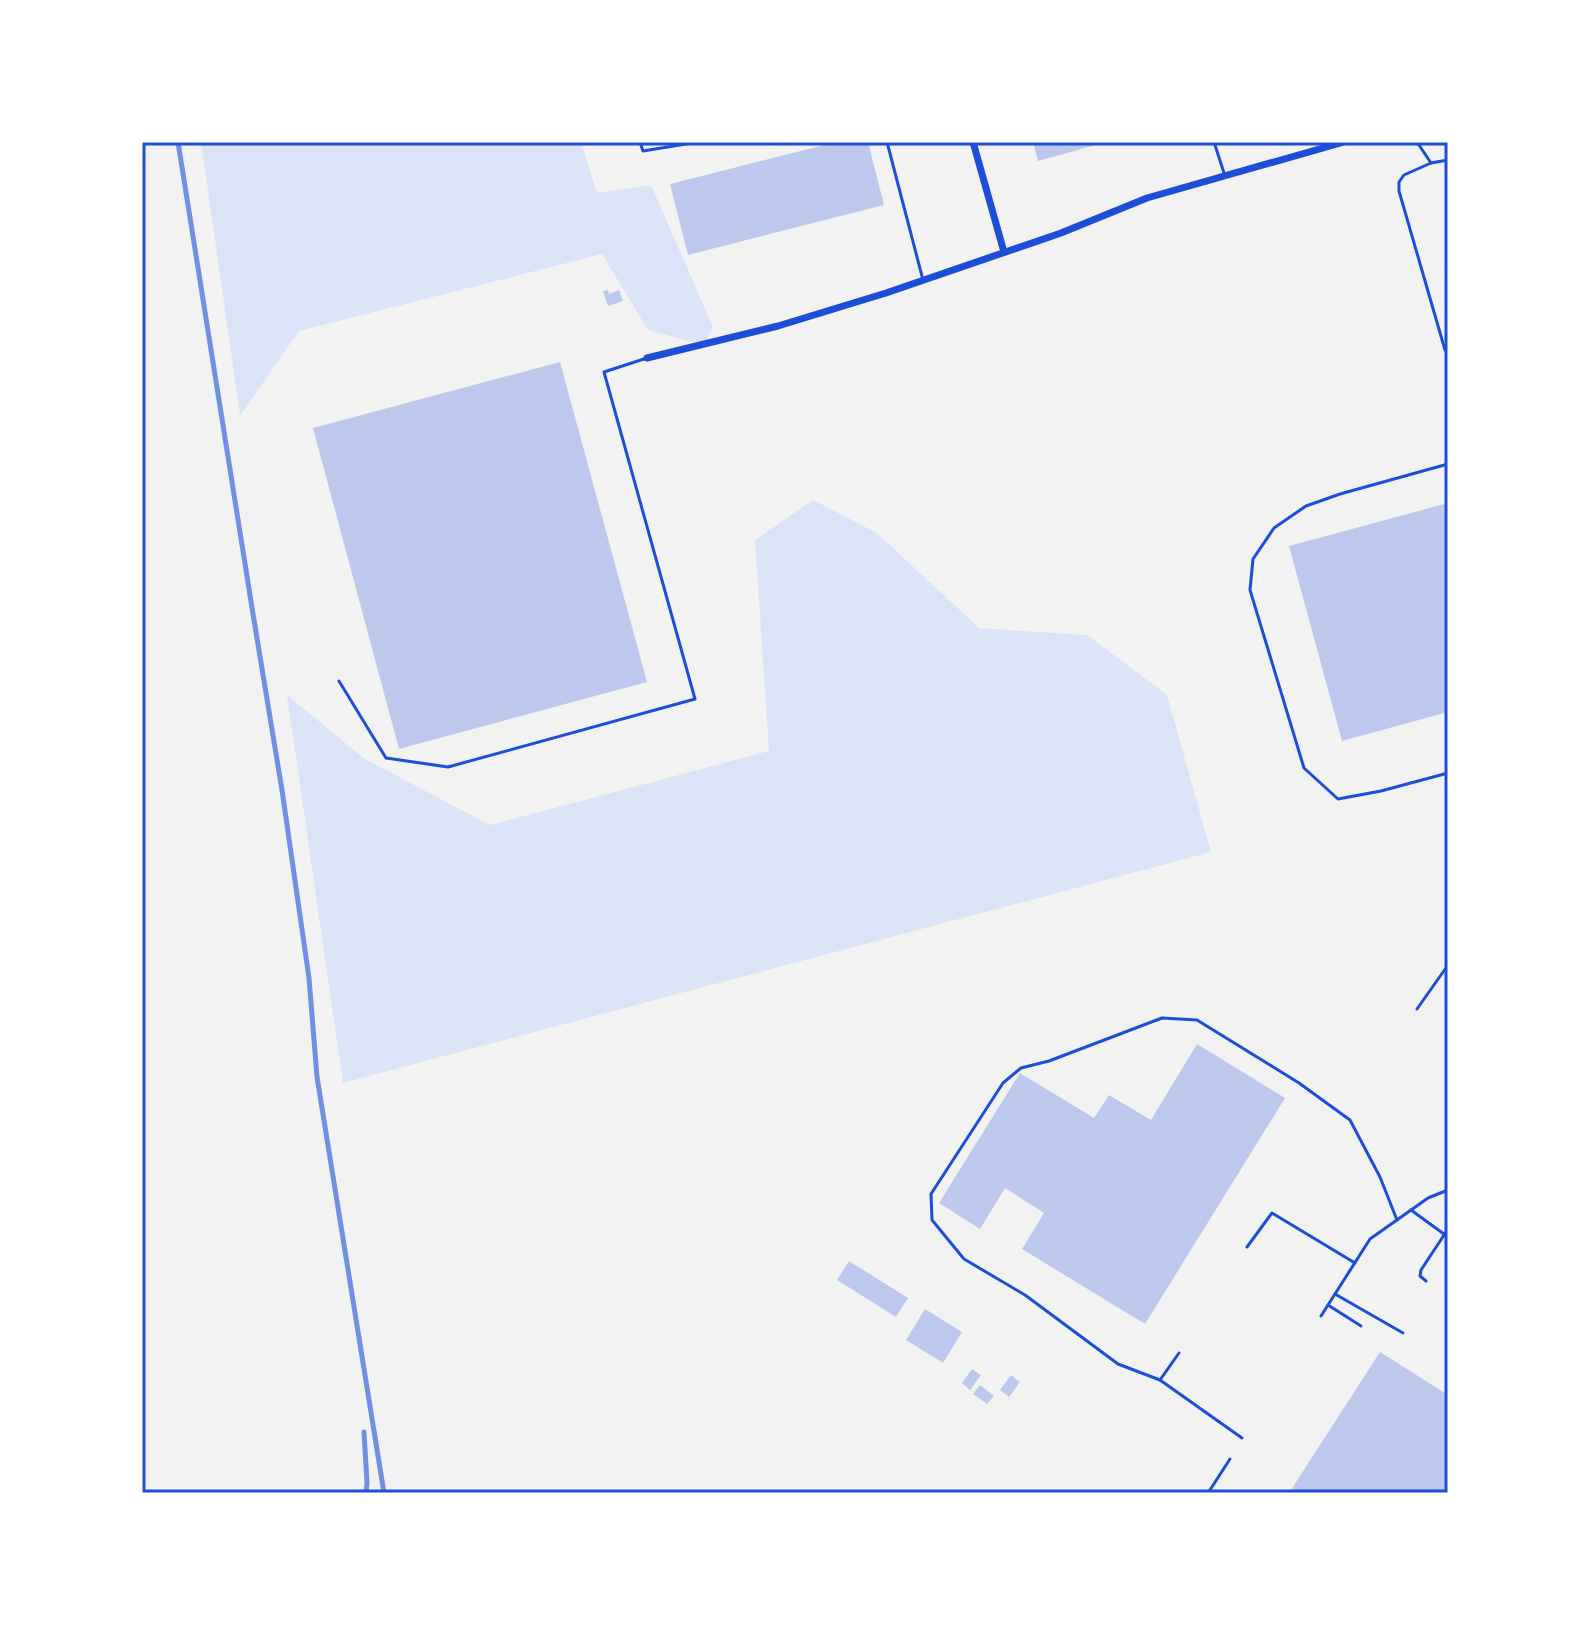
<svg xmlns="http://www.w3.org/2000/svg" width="1590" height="1635" viewBox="0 0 1590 1635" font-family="'Noto Sans',sans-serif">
	<rect width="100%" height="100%" fill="#f2f2f2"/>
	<g fill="#dbe4f7">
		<polygon points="201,142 581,142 597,193 651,185 713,327 704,345 648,330 602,254 299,331 240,416"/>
		<polygon points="813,500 877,533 979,628 1087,635 1167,695 1211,852 343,1083 287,695 365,759 490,825 769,751 755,540"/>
	</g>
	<g fill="#bdc9ec">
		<polygon points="837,142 868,142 884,205 688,255 670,184"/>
		<polygon points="1033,142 1103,142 1103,143 1038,161"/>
		<polygon points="608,290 609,294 619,290 623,301 608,306 603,291"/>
		<polygon points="560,362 647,682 399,749 313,428"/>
		<polygon points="1448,503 1448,712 1342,741 1289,546"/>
		<polygon points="1197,1044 1285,1098 1145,1324 1022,1249 1044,1213 1005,1188 980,1229 939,1203 1020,1073 1094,1118 1109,1095 1151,1120"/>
		<polygon points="849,1261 908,1298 896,1317 837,1280"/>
		<polygon points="925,1309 962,1332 943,1363 906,1340"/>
		<polygon points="1380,1352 1448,1395 1448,1493 1289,1493"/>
		<polygon points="972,1369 981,1375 970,1390 962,1383"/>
		<polygon points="1011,1375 1020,1382 1009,1397 1000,1390"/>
		<polygon points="980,1385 994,1396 987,1404 973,1394"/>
	</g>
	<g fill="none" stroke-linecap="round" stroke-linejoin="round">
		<g stroke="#1d4ed8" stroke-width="3">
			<polyline points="640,142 643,151 698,142"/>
			<polyline points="887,142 923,280"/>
			<polyline points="1214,142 1225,176"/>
			<polyline points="1417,142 1431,163 1448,160"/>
			<polyline points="1431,163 1404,175 1399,182 1399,191 1445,350 1448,353"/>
			<polyline points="1448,464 1340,494 1306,506 1274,528 1253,559 1250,590 1304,768 1338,799 1381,791 1448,773"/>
			<polyline points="339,681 386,758 448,767 695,699 604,372 647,358"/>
			<polyline points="1417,1009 1448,965"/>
			<polyline points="1411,1210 1448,1237"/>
			<polyline points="1247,1247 1272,1213 1355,1263"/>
			<polyline points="1426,1281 1420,1276 1421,1270 1448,1229"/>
			<polyline points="1335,1294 1403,1333"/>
			<polyline points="1328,1305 1361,1326"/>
			<polyline points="1321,1316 1370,1239 1428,1198 1448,1190"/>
			<polyline points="1179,1353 1160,1380 1242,1438"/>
			<polyline points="1160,1380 1118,1364 1025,1295 964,1259 932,1220 931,1194 1003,1083 1021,1068 1049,1061 1162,1018 1197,1020 1299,1083 1350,1120 1380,1177 1397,1220"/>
			<polyline points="1208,1493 1230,1459"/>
		</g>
		<g stroke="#1d4ed8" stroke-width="7">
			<polyline points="973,142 1004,252"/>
			<polyline points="647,358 778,326 886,293 1061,233 1147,198 1344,142"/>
		</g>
		<g stroke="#7290e2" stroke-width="5">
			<polyline points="178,142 253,614 282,790 309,978 317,1077 384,1493"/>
			<polyline points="364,1432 367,1483 366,1493"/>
		</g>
	</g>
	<rect width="1590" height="1635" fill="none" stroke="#ffffff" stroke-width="288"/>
	<rect x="144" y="144" width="1302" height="1347" fill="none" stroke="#1d4ed8" stroke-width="3"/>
</svg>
